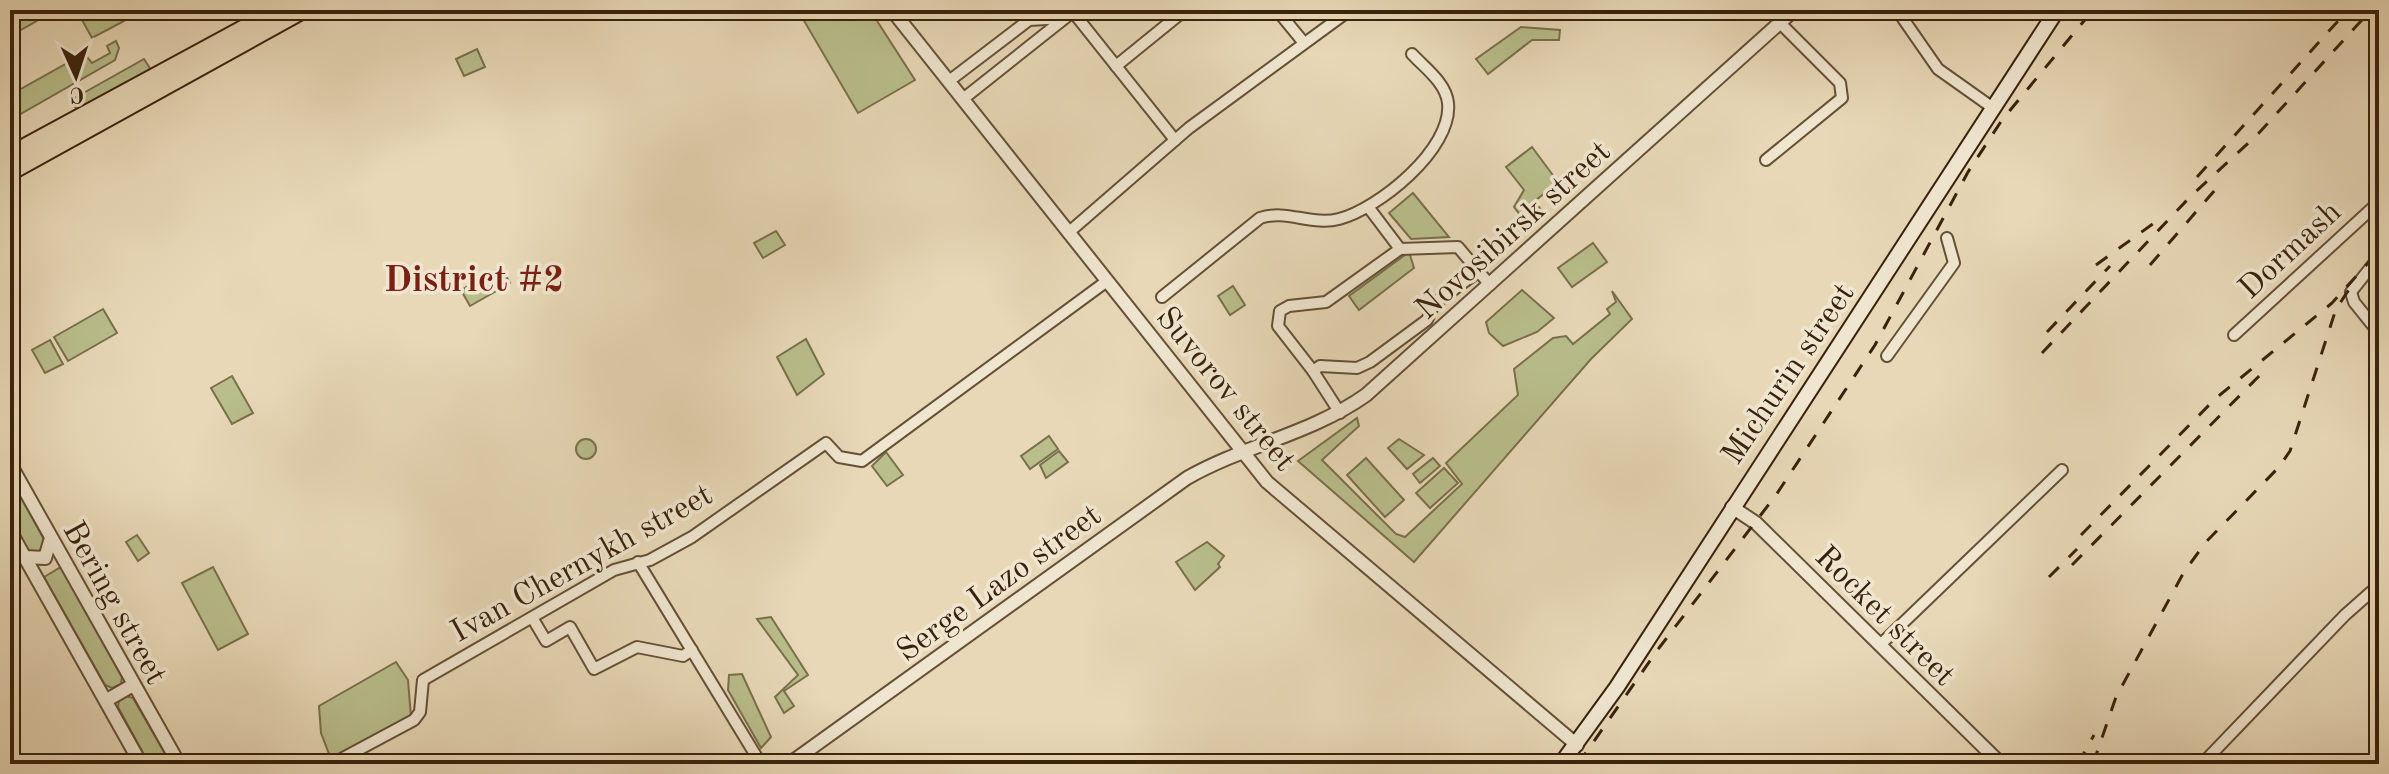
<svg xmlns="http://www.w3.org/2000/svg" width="2389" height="774" viewBox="0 0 2389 774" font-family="'Old Standard TT',serif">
	<rect width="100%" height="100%" fill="#e8d8b7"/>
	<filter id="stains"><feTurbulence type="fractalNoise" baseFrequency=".0025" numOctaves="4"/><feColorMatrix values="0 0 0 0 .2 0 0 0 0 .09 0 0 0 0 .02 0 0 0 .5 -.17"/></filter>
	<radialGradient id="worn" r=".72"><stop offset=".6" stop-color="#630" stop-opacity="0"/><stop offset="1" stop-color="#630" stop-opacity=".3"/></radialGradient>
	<g fill="#b9be8c" stroke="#79704c" stroke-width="2">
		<polygon points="10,10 49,10 51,13 10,36"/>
		<polygon points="94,10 117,10 124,21 92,38 81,18"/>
		<polygon points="820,10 870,10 915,80 858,113 803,19"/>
		<polygon points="1521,27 1560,30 1559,40 1532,40 1488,74 1476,59"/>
		<polygon points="116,41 119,48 115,60 10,120 10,95 80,56 82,60 87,57 92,63 110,53 107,46"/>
		<polygon points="477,49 485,67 464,76 456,59"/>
		<polygon points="144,59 151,70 77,110 71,100"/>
		<polygon points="1532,147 1558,182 1535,201 1543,213 1528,225 1514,207 1524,190 1506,167"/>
		<polygon points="1413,193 1449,237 1411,239 1389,213"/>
		<polygon points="776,231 785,245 763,258 754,243"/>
		<polygon points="1593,243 1607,262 1572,287 1558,268"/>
		<polygon points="1409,252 1414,268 1359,310 1349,296"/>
		<polygon points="501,267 510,283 470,306 461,290"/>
		<polygon points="1233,286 1245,305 1230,315 1218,296"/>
		<polygon points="1522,290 1554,318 1537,332 1503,346 1489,333 1486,322"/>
		<polygon points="1612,291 1632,319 1591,359 1414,562 1298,461 1357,418 1359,426 1322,460 1396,534 1405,537 1462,484 1446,463 1518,395 1514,369 1553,338 1566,336 1573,344 1610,314 1607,309 1616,302"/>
		<polygon points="103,309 117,333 68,361 54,337"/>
		<polygon points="806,339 824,374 797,395 777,357"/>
		<polygon points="50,340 63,364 45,373 32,350"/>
		<polygon points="232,376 253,413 232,424 211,388"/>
		<polygon points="1049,436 1058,449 1030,469 1021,456"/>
		<polygon points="1399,439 1424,455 1407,469 1388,448"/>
		<circle cx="586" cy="449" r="10"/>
		<polygon points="1059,451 1068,462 1046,478 1040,465"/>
		<polygon points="886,452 903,475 887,486 872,466"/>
		<polygon points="1366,458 1404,500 1385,517 1347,475"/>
		<polygon points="1433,458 1440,466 1420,483 1413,474"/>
		<polygon points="1444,468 1458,483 1430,508 1416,493"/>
		<polygon points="10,477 46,543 41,554 29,552 10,517"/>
		<polygon points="137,535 149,553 138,561 126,542"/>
		<polygon points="1207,542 1224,556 1218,564 1220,567 1195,590 1176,562"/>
		<polygon points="61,567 122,677 121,684 112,688 105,685 44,577"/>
		<polygon points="213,567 248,634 218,650 182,583"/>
		<polygon points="771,617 808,675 784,691 794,706 784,713 775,697 798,675 757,619"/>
		<polygon points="396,662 408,680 411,717 331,759 321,733 319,706"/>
		<polygon points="742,674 771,737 761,748 728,690 729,675"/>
		<polygon points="126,696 133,698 171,764 149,764 118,707 119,700"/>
	</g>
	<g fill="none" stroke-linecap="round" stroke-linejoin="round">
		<defs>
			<g id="minor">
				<polyline points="1277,10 1304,43"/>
				<polyline points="1897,10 1938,69 1993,108"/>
				<polyline points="1116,66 1185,10"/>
				<polyline points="949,81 1029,20 1065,18 1073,12 1175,140"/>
				<polyline points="963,99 1065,18"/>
				<polyline points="1766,160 1842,98 1840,83 1780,23"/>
				<polyline points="1369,208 1400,249 1458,247 1490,285"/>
				<polyline points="1068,233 1189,128 1350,10"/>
				<polyline points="2379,257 2351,292 2354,302 2379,333"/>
				<path d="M1162,297L1260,218C1286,209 1312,226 1339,219C1378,209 1453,149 1448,103C1446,83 1425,68 1412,54"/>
				<polyline points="2234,335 2379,202"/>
				<polyline points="1887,356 1954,263 1947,238"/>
				<polyline points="1313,371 1278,326 1280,311 1289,306 1326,302 1400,249"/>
				<polyline points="1340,413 1313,371 1320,366 1357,368 1370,362 1427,320 1434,304 1479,271"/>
				<polyline points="638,562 761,764"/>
				<polyline points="533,619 546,641 570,627 594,669 637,647 683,656 692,650"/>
				<polyline points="1880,645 2062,470"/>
				<polyline points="332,764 414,720 420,712 423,680 614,570 650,560 692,537 826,443 839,457 862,461 1107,281"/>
				<polyline points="2202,764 2345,615 2379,585"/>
			</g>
			<g id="tertiary">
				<polyline points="892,10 1267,482 1577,745"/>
				<polyline points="10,464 179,764"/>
				<polyline points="1732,507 1756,523 2001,764"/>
				<polyline points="10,531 141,764"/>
				<polyline points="25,557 45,558 51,538"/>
				<polyline points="107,700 133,685"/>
				<path d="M789,764L1187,478C1245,445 1311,434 1366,395L1794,10"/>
			</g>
			<polyline id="secondary" points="1561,764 1617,687 2057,10"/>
			<g id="primary">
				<polyline points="10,155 278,10"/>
				<polyline points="10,172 303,10"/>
			</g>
		</defs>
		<use href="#minor" stroke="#655037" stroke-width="14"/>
		<use href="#tertiary" stroke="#655037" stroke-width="16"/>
		<use href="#secondary" stroke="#39220c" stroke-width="18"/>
		<use href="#primary" stroke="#39220c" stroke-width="20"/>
		<use href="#minor" stroke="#f0e6d0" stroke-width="10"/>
		<use href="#tertiary" stroke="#f0e6d0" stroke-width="12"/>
		<use href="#secondary" stroke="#f0e6d0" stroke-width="14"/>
		<use href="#primary" stroke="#e8d8b7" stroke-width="16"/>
		<g stroke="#39220c" stroke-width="3" stroke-dasharray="14 14" stroke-linecap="butt">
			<polyline points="2197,177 2348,10"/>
			<polyline points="2096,265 2154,223"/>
			<polyline points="2150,265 2221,183"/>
			<polyline points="2047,332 2110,266"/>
			<polyline points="2042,353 2190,197 2258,134 2371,10"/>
			<polyline points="2081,535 2215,399 2332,303 2379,251"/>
			<polyline points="2072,565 2264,371"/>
			<polyline points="2049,577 2077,549"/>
			<polyline points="1578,764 1659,648 1776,495 1875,345 1968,172 2002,120 2093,10"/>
			<polyline points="2078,764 2094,735"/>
			<polyline points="2093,764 2116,697 2184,572 2206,542 2279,467 2290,451 2336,309 2356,279"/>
		</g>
	</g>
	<g text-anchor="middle" stroke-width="7" stroke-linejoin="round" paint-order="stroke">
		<g font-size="32" fill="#39220c" stroke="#f0e6d0">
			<text transform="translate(1512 229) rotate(-42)" y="11">Novosibirsk street</text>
			<text transform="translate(2289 249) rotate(-43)" y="11">Dormash</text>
			<text transform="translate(1787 373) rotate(-56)" y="11">Michurin street</text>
			<text transform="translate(1227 388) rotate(51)" y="11">Suvorov street</text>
			<text transform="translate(581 562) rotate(-29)" y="11">Ivan Chernykh street</text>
			<text transform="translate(998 582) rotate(-36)" y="11">Serge Lazo street</text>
			<text transform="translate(116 602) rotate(61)" y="11">Bering street</text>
			<text transform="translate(1886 615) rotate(45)" y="11">Rocket street</text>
		</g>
		<g font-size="36" font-weight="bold" fill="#7a1f14" stroke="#f0e6d0">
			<text x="474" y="291">District #2</text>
		</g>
	</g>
	<rect width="2389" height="774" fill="none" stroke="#e8d8b7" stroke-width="40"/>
	<rect x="12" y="12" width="2365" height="750" fill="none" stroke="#39220c" stroke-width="4"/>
	<rect x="20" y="20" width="2349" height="734" fill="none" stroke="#39220c" stroke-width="2"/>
	<g transform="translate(76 76) rotate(177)" stroke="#f0e6d0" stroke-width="6" paint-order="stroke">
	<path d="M0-6L14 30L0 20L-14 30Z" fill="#39220c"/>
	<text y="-12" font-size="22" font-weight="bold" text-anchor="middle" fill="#39220c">С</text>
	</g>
	<rect width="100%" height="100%" filter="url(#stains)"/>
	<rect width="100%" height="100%" fill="url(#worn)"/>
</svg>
